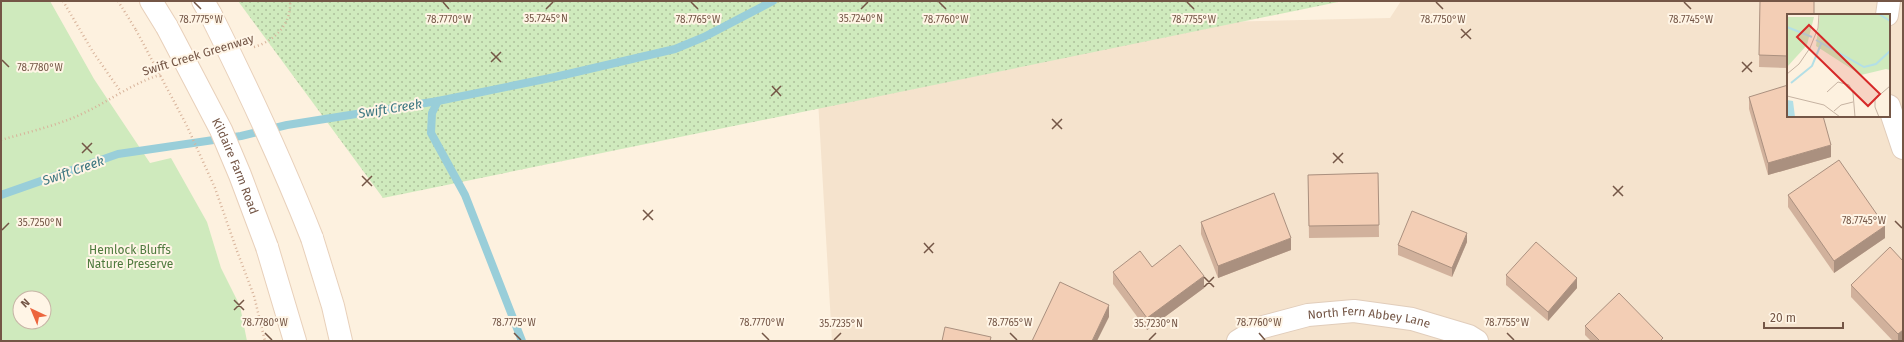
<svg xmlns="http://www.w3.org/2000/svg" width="1904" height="342" viewBox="0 0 1904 342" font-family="'Fira Sans',sans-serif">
	<defs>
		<pattern id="grass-dots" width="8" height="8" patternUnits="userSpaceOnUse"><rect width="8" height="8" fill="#cfeabd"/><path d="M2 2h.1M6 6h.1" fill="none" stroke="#adc09b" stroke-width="1.8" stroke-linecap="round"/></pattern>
	</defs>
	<rect width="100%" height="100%" fill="#fdf1df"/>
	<path fill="#f5e3cd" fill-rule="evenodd" d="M1401,1H1903V341H832L814,31L1390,18ZM1788,15H1889V116H1788Z"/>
	<polygon fill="url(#grass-dots)" points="238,1 1343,1 383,198"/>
	<path fill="#cfeabd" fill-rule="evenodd" d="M1,1H50L94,79L150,163L171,158L207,222L221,268L240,306L247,341H1ZM20,298H44V322H20Z"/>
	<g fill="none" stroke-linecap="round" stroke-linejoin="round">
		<g stroke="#99ced9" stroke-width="8">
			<polyline points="438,101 432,113 431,133 465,195 522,341"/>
			<polyline points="1,195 118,154 241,136 287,125 438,101 555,77 675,49 704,37 773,1"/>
		</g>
		<defs>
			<g id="minor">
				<polyline points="1887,15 1889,1"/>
				<polyline points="1889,106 1903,148"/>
				<path id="s1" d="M1238,341L1259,328L1308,315L1354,311L1412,319L1469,336L1477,341"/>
			</g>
			<g id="secondary">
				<polyline points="151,1 167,27"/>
				<polyline points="203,1 211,15"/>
				<polyline points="312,238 333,306 341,341"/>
				<polyline points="267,247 295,341"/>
			</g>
		</defs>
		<use href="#minor" stroke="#e1cdbb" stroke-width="24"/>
		<use href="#secondary" stroke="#e8d0ba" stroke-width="24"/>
		<g stroke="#d7b299" stroke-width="2.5" stroke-dasharray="1 3" stroke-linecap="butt">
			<polyline points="63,1 93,52 121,92"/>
			<polyline points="118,1 136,30"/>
			<path d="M254,47C275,41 292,23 290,1"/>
			<path d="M1,140C25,133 51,127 75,117C106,104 131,83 163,74"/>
			<polyline points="237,251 254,296 265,341"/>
		</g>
		<use href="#minor" stroke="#fff" stroke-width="22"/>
		<use href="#secondary" stroke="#fff" stroke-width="22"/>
		<defs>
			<g id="secondary-bridge">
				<path d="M211,15C248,89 282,162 312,238"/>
				<path id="s2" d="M167,27L221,130L240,175L267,247"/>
			</g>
		</defs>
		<use href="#secondary-bridge" stroke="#e8d0ba" stroke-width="24" stroke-linecap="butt"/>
		<polyline stroke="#d7b299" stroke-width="2.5" stroke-dasharray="1 3" stroke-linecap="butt" points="136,30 186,124 215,188 237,251"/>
		<use href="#secondary-bridge" stroke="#fff" stroke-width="22"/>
	</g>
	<g fill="#d1b19c">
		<polygon points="1760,1 1788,15 1788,68 1759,67"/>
		<polygon points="1749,97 1831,157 1768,175 1749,109"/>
		<polygon points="1378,173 1379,237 1309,238 1308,175"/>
		<polygon points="1788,195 1885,238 1834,273 1788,207"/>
		<polygon points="1201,222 1291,250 1218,278 1201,234"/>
		<polygon points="1467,242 1452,277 1398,255 1398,245"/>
		<polygon points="1903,261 1903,341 1893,341 1851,297 1851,285"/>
		<polygon points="1152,267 1204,288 1147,330 1113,284 1113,272"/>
		<polygon points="1506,275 1577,288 1548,321 1506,285"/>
		<polygon points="1585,326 1663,341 1591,341 1585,335"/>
	</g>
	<g fill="#aa907f">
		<polygon points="1831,145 1831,157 1768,175 1768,163"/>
		<polygon points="1885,226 1885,238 1834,273 1834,261"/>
		<polygon points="1467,233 1467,242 1452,277 1452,268"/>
		<polygon points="1291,238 1291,250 1218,278 1218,266"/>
		<polygon points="1204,276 1204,288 1147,330 1147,318"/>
		<polygon points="1577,278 1577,288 1548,321 1548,312"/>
		<polygon points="1109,305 1109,317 1097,341 1092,341"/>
		<polygon points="1903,330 1903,341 1898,341 1898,334"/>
	</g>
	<g fill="#f3ceb5" stroke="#aa907f">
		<polygon points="1760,1 1814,1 1814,15 1788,15 1788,56 1759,55"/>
		<polygon points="1788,85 1788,116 1823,116 1831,145 1768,163 1749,97"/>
		<polygon points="1839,160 1885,226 1834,261 1788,195"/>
		<polygon points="1378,173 1379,225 1309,226 1308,175"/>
		<polygon points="1274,193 1291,238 1218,266 1201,222"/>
		<polygon points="1412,211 1467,233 1452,268 1398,245"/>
		<polygon points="1536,242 1577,278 1548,312 1506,275"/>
		<polygon points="1180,245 1204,276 1147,318 1113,272 1140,251 1152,267"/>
		<polygon points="1890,247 1903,261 1903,330 1898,334 1851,285"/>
		<polygon points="1060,282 1109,305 1092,341 1032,341"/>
		<polygon points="1619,293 1663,338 1660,341 1600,341 1585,326"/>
		<polygon points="945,327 991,337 990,341 942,341"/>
	</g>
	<path fill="none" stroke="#745646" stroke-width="1.5" d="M194,2L201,9M443,2L449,9M691,2L698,9M939,2L946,9M1187,2L1194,9M1436,2L1443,9M1684,2L1691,9M546,9L553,2M861,9L868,2M1461,29L1471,39M1461,38L1471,29M491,52L501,62M2,60L9,67M491,62L501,52M1742,62L1752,72M1742,72L1752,62M772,86L781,96M771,96L781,86M1052,119L1062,129M1052,129L1062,119M82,143L92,153M82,153L92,143M1333,153L1343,163M1333,163L1343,153M362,176L372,186M362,186L372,176M1613,186L1623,196M1613,196L1623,186M643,210L653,220M643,220L653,210M1895,221L1902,228M2,230L9,223M924,243L933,253M924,253L934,243M1204,277L1214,287M1204,287L1214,277M234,300L244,310M234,310L244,300M265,333L272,340M514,333L521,340M762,333L769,340M1010,333L1017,340M1259,333L1265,340M1507,333L1514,340M834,340L841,333M1149,340L1156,333"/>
	<g text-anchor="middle" stroke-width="4" stroke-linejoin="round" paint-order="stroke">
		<g font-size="12" fill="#745646" stroke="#fff5e6">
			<text transform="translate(198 55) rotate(-17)" y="4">Swift Creek Greenway</text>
			<text dy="4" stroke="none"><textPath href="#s2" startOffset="155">Kildaire Farm Road</textPath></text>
			<text dy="4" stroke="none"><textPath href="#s1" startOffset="137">North Fern Abbey Lane</textPath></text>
		</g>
		<g font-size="12" fill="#4f7a3e" stroke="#fff5e6">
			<text x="130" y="254">Hemlock Bluffs<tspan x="130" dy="14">Nature Preserve</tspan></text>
		</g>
		<g font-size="13" font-style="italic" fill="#3c7681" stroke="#fff5e6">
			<text transform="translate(390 108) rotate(-9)" y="5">Swift Creek</text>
			<text transform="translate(73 170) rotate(-19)" y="5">Swift Creek</text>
		</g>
	</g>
	<g transform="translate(1787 14)">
		<rect width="103" height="103" fill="#fdf1df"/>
		<path d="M33,0H103V56L99,55L74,61L29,32Z" fill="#cfeabd"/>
		<path d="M0,3H27L20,31L0,53Z" fill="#cfeabd"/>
		<path d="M0,86L6,87L8,103H0Z" fill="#b3dfe6"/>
		<path fill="none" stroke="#b3dfe6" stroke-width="2" d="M92,0L103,7M0,13L25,23M29,26L77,53L89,50L103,37M4,69L25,52L34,30"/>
		<path fill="none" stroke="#c6b3a2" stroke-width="1" d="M0,60L12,50L23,34L31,14L32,0M40,78L51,68L62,71L66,79L68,103M0,82L37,91L53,103M47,97L54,91L66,88M92,103L88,93V85L103,72"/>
		<path fill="#d62828" fill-opacity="0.15" stroke="#d62828" stroke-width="2" d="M22,11L93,80L81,92L10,23Z"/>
		<rect width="103" height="103" fill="none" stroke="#745646" stroke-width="2"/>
	</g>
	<g font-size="10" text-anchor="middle" fill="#745646" stroke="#fff5e6" stroke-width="4" stroke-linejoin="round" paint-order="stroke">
		<text x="546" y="22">35.7245°N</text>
		<text x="861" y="22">35.7240°N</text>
		<text x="201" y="23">78.7775°W</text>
		<text x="449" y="23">78.7770°W</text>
		<text x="698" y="23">78.7765°W</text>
		<text x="946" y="23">78.7760°W</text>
		<text x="1194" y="23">78.7755°W</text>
		<text x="1443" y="23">78.7750°W</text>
		<text x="1691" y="23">78.7745°W</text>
		<text x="40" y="71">78.7780°W</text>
		<text x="1864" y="224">78.7745°W</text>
		<text x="40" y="226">35.7250°N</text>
		<text x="265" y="326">78.7780°W</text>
		<text x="514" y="326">78.7775°W</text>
		<text x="762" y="326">78.7770°W</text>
		<text x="1010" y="326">78.7765°W</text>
		<text x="1259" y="326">78.7760°W</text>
		<text x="1507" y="326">78.7755°W</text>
		<text x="841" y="327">35.7235°N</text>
		<text x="1156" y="327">35.7230°N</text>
	</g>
	<rect width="1904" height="342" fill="none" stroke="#745646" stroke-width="4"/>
	<g transform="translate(32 310) rotate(316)"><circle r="19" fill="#fff5e6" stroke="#c7b5a6"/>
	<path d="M0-3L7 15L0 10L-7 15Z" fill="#ec663e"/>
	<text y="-6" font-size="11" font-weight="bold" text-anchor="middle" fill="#745646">N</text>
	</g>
	<path d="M1764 322v6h79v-6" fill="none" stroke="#745646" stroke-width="2"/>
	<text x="1770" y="322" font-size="12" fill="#745646" stroke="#fff5e6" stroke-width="3" paint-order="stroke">20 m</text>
</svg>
